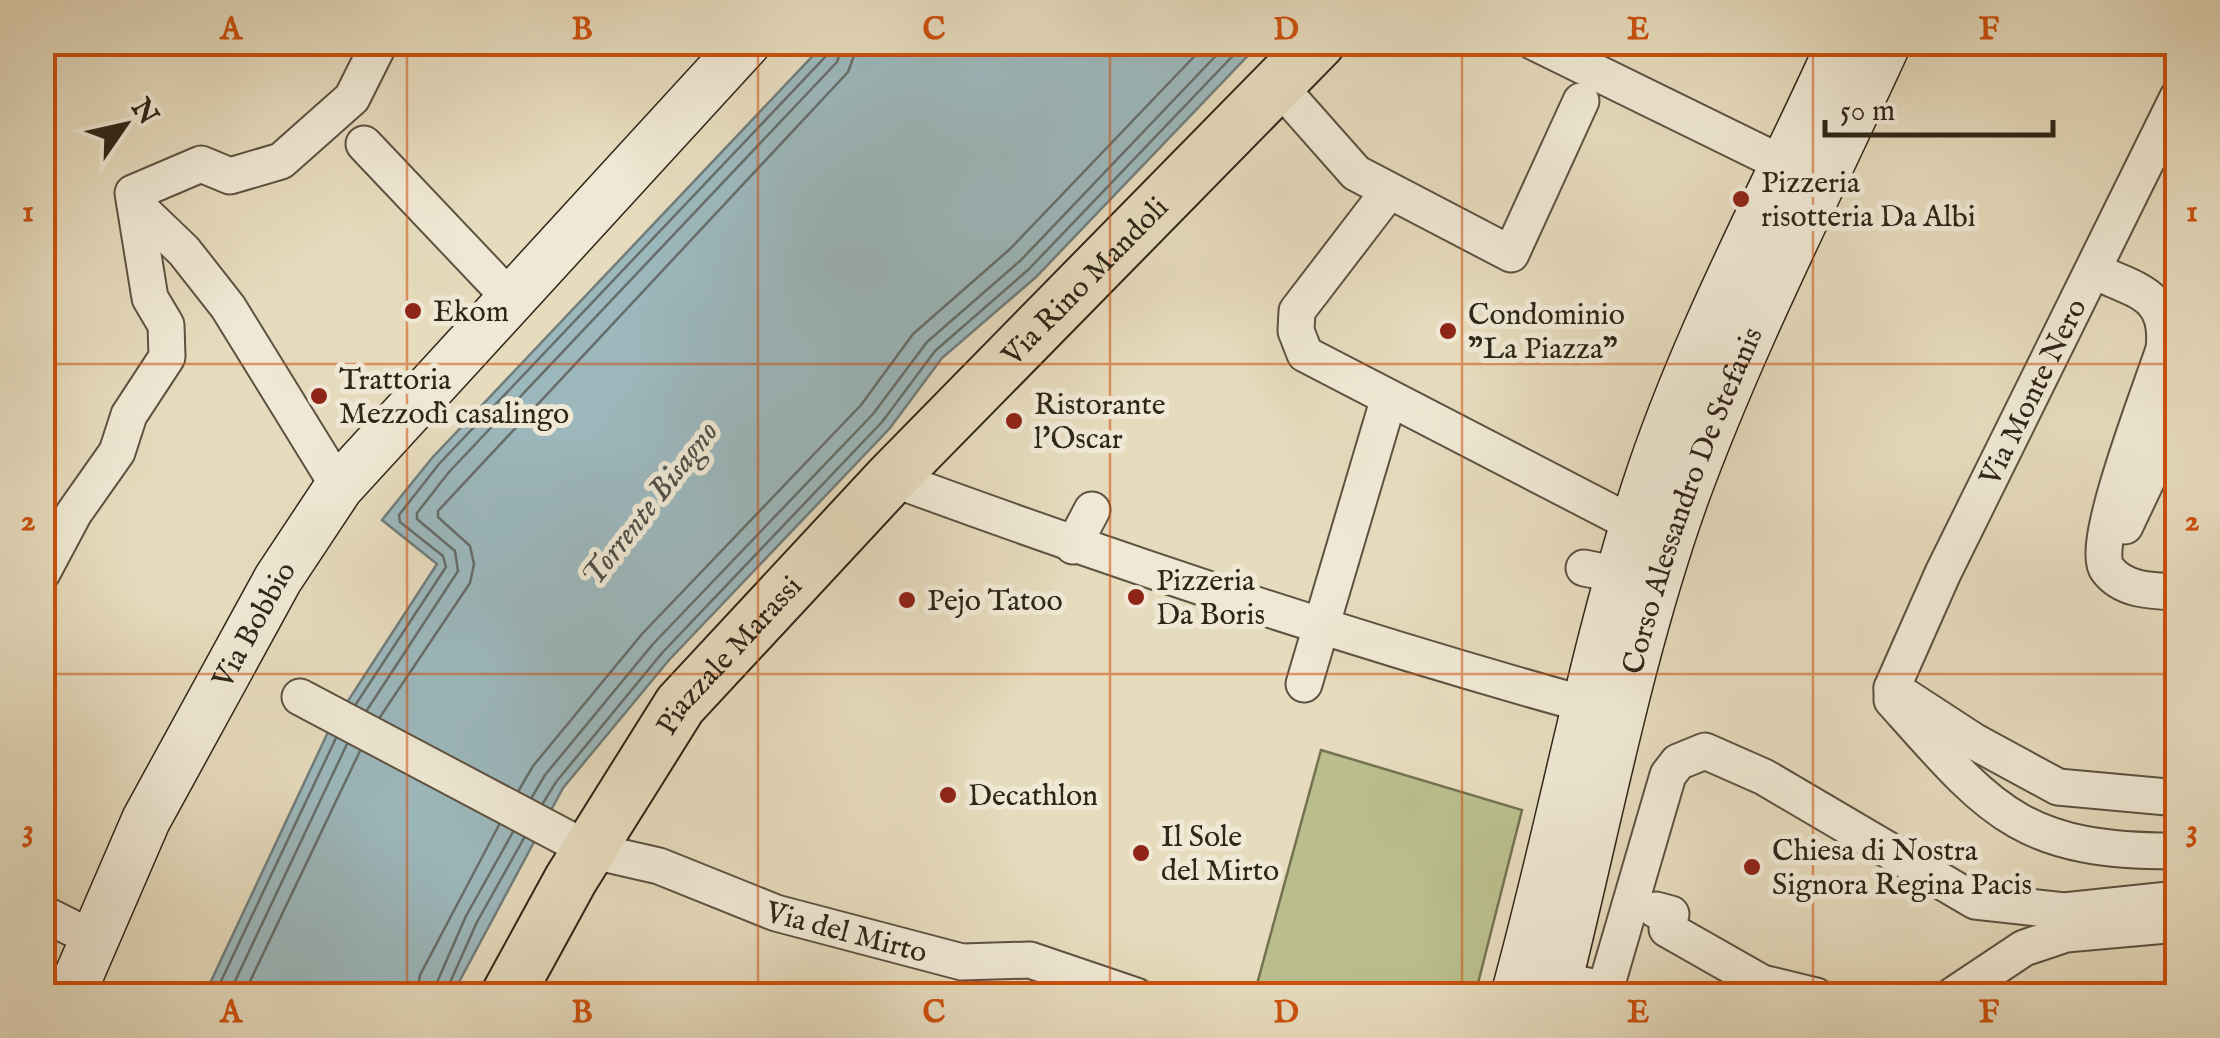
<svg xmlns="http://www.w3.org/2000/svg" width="2220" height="1038" viewBox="0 0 2220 1038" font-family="'IM FELL English',serif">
	<rect width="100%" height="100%" fill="#e6dbbd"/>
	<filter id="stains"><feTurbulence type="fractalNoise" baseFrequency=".002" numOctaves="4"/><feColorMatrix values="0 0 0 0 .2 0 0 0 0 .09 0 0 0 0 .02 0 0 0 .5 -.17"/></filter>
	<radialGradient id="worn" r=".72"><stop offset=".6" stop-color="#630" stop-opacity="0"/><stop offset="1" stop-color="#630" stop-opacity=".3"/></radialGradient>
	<polygon fill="#babe8d" stroke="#747252" stroke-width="2.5" points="1321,750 1522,810 1475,995 1254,995"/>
	<polygon fill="#9cb8bd" stroke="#707d7b" stroke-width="2.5" points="825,43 1260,43 1036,277 942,358 890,428 669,660 563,788 452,995 204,996 329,730 437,564 382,520 432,458"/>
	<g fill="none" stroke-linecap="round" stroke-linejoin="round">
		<g stroke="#666e6a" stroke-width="2.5">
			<polyline points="356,704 446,567 443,556 400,522 399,515 439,464 828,54 831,42"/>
			<polyline points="367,710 458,571 455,551 417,519 417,513 449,472 837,62 844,42"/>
			<polyline points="380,717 470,583 474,564 470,546 438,517 438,511 848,72 859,42"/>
			<polyline points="519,790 533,766 642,634 861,405 913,334 1010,249 1208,42"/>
			<polyline points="532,797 545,775 653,644 873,414 927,342 1021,260 1229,42"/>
			<polyline points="543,803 556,782 662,653 882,422 935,351 1029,269 1246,42"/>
			<polyline points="214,996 336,738"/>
			<polyline points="228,996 347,744"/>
			<polyline points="243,996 360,751"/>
			<polyline points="416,996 420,975 499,825"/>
			<polyline points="431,996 466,916 513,832"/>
			<polyline points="444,996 477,922 524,838"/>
		</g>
		<defs>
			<g id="street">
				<polyline points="1534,42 1787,166"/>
				<polyline points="1278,85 1356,173 1511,254 1581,101"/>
				<polyline points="364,144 510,298"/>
				<polyline points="1389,191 1297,311 1296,331 1305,354 1635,525"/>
				<polyline points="135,204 184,251 228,307 339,487"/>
				<path d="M2094,271C2137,291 2170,294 2164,349C2153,384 2089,545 2107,569C2123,591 2153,591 2178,592"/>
				<path d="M891,478C1119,562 1349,639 1584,704"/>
				<polyline points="2125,526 2178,414"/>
				<polyline points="1073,546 1092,510"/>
				<polyline points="1584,568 1599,571"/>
				<polyline points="42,573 74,513 117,452 129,415 167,357 166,325 150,298 133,193 201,164 230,176 281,161 352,98 380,42"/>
				<polyline points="1304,684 1388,401"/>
				<path id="s1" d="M1892,688L1943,573L2178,97"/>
				<path d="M1892,688V700C1991,811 2020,852 2178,851"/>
				<path id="s2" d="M300,697L589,850L659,866L776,913L962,962L1030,960L1136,996"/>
				<polyline points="1906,697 1975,742 2058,787 2178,798"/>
				<polyline points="1656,910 1671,914 1667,929 1762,983 1816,996"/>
				<polyline points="42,913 94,939"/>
				<polyline points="1537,974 1596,988 1608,980 1668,775 1678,762 1705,751 1764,777 1975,901 2064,911 2178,899"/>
				<polyline points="1952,996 2024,948 2066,934 2178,924"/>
			</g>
			<g id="secondary">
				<path id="s3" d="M70,996L146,820L278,579L339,487L747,42"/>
				<path d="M1515,996C1562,827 1592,654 1646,488C1696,334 1776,189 1842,42"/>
				<path id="s4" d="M1554,996C1595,833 1628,655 1684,498C1741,342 1818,193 1887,42"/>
			</g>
			<g id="primary">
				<path id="s5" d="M507,996L571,879L680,705L891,478L1319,42"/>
			</g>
		</defs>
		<use href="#street" stroke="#5d5241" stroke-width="39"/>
		<use href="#secondary" stroke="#2f2518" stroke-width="51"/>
		<use href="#primary" stroke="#2f2518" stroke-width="56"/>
		<use href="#street" stroke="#efe8d4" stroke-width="35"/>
		<use href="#secondary" stroke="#efe8d4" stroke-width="48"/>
		<use href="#primary" stroke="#e6dbbd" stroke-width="52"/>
	</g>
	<path fill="none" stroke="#cc510e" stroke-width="2.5" stroke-opacity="0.55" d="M407,42V996M758,42V996M1110,42V996M1462,42V996M1813,42V996M42,364H2178M42,674H2178"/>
	<g fill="#8f2418" stroke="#efe8d4" stroke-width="4">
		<circle cx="1741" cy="199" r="10"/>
		<circle cx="413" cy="311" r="10"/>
		<circle cx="1448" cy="331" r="10"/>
		<circle cx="319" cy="396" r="10"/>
		<circle cx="1014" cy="421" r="10"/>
		<circle cx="1136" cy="597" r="10"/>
		<circle cx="907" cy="600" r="10"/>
		<circle cx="948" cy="795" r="10"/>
		<circle cx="1141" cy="853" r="10"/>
		<circle cx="1752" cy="867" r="10"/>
	</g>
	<g text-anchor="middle" stroke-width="10" stroke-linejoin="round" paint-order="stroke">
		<g font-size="30" fill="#2f2518" stroke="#efe8d4" text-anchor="start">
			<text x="1761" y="192">Pizzeria<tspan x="1761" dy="34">risotteria Da Albi</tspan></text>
			<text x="433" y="321">Ekom</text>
			<text x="1468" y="324">Condominio<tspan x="1468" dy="34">"La Piazza"</tspan></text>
			<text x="339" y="389">Trattoria<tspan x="339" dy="34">Mezzodì casalingo</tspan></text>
			<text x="1034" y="414">Ristorante<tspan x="1034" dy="34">l'Oscar</tspan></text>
			<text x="1156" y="590">Pizzeria<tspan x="1156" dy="34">Da Boris</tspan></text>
			<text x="927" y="610">Pejo Tatoo</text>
			<text x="968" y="805">Decathlon</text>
			<text x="1161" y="846">Il Sole<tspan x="1161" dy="34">del Mirto</tspan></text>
			<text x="1772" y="860">Chiesa di Nostra<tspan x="1772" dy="34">Signora Regina Pacis</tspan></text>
		</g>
		<g font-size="30" fill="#2f2518" stroke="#efe8d4">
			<text dy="10" stroke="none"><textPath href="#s5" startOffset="925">Via Rino Mandoli</textPath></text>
			<text dy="10" stroke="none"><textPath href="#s1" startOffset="328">Via Monte Nero</textPath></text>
			<text dy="10" stroke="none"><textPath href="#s4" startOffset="515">Corso Alessandro De Stefanis</textPath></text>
			<text dy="10" stroke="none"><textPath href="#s3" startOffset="415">Via Bobbio</textPath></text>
			<text dy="10" stroke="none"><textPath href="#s5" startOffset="408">Piazzale Marassi</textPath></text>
			<text dy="10" stroke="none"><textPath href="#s2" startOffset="598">Via del Mirto</textPath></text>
		</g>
		<g font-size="32" font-style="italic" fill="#50514a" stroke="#efe8d4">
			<text transform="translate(649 503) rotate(-52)" y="11">Torrente Bisagno</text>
		</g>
	</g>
	<rect width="2220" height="1038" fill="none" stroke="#e6dbbd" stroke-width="110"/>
	<g transform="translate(125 125) rotate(56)" stroke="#efe8d4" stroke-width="8" paint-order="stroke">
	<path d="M0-8L18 38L0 25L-18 38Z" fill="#2f2518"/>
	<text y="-15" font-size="28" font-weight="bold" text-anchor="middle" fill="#2f2518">N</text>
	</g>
	<path d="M1825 120v15h228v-15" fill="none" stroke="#2f2518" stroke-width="5"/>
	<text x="1840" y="120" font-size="30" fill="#2f2518" stroke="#efe8d4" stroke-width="8" paint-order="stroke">50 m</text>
	<rect x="55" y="55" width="2110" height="928" fill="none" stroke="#cc510e" stroke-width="4"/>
	<g font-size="32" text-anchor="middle" font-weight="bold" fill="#cc510e">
		<text x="231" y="39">A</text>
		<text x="582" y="39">B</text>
		<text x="934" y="39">C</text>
		<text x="1286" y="39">D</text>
		<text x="1638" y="39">E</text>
		<text x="1989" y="39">F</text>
		<text x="28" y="221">1</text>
		<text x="2192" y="221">1</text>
		<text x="28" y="530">2</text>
		<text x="2192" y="530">2</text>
		<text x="28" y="840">3</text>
		<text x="2192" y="840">3</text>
		<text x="231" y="1022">A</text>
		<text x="582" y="1022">B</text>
		<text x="934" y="1022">C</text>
		<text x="1286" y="1022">D</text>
		<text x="1638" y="1022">E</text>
		<text x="1989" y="1022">F</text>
	</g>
	<rect width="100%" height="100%" filter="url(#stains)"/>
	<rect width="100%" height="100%" fill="url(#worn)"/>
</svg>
